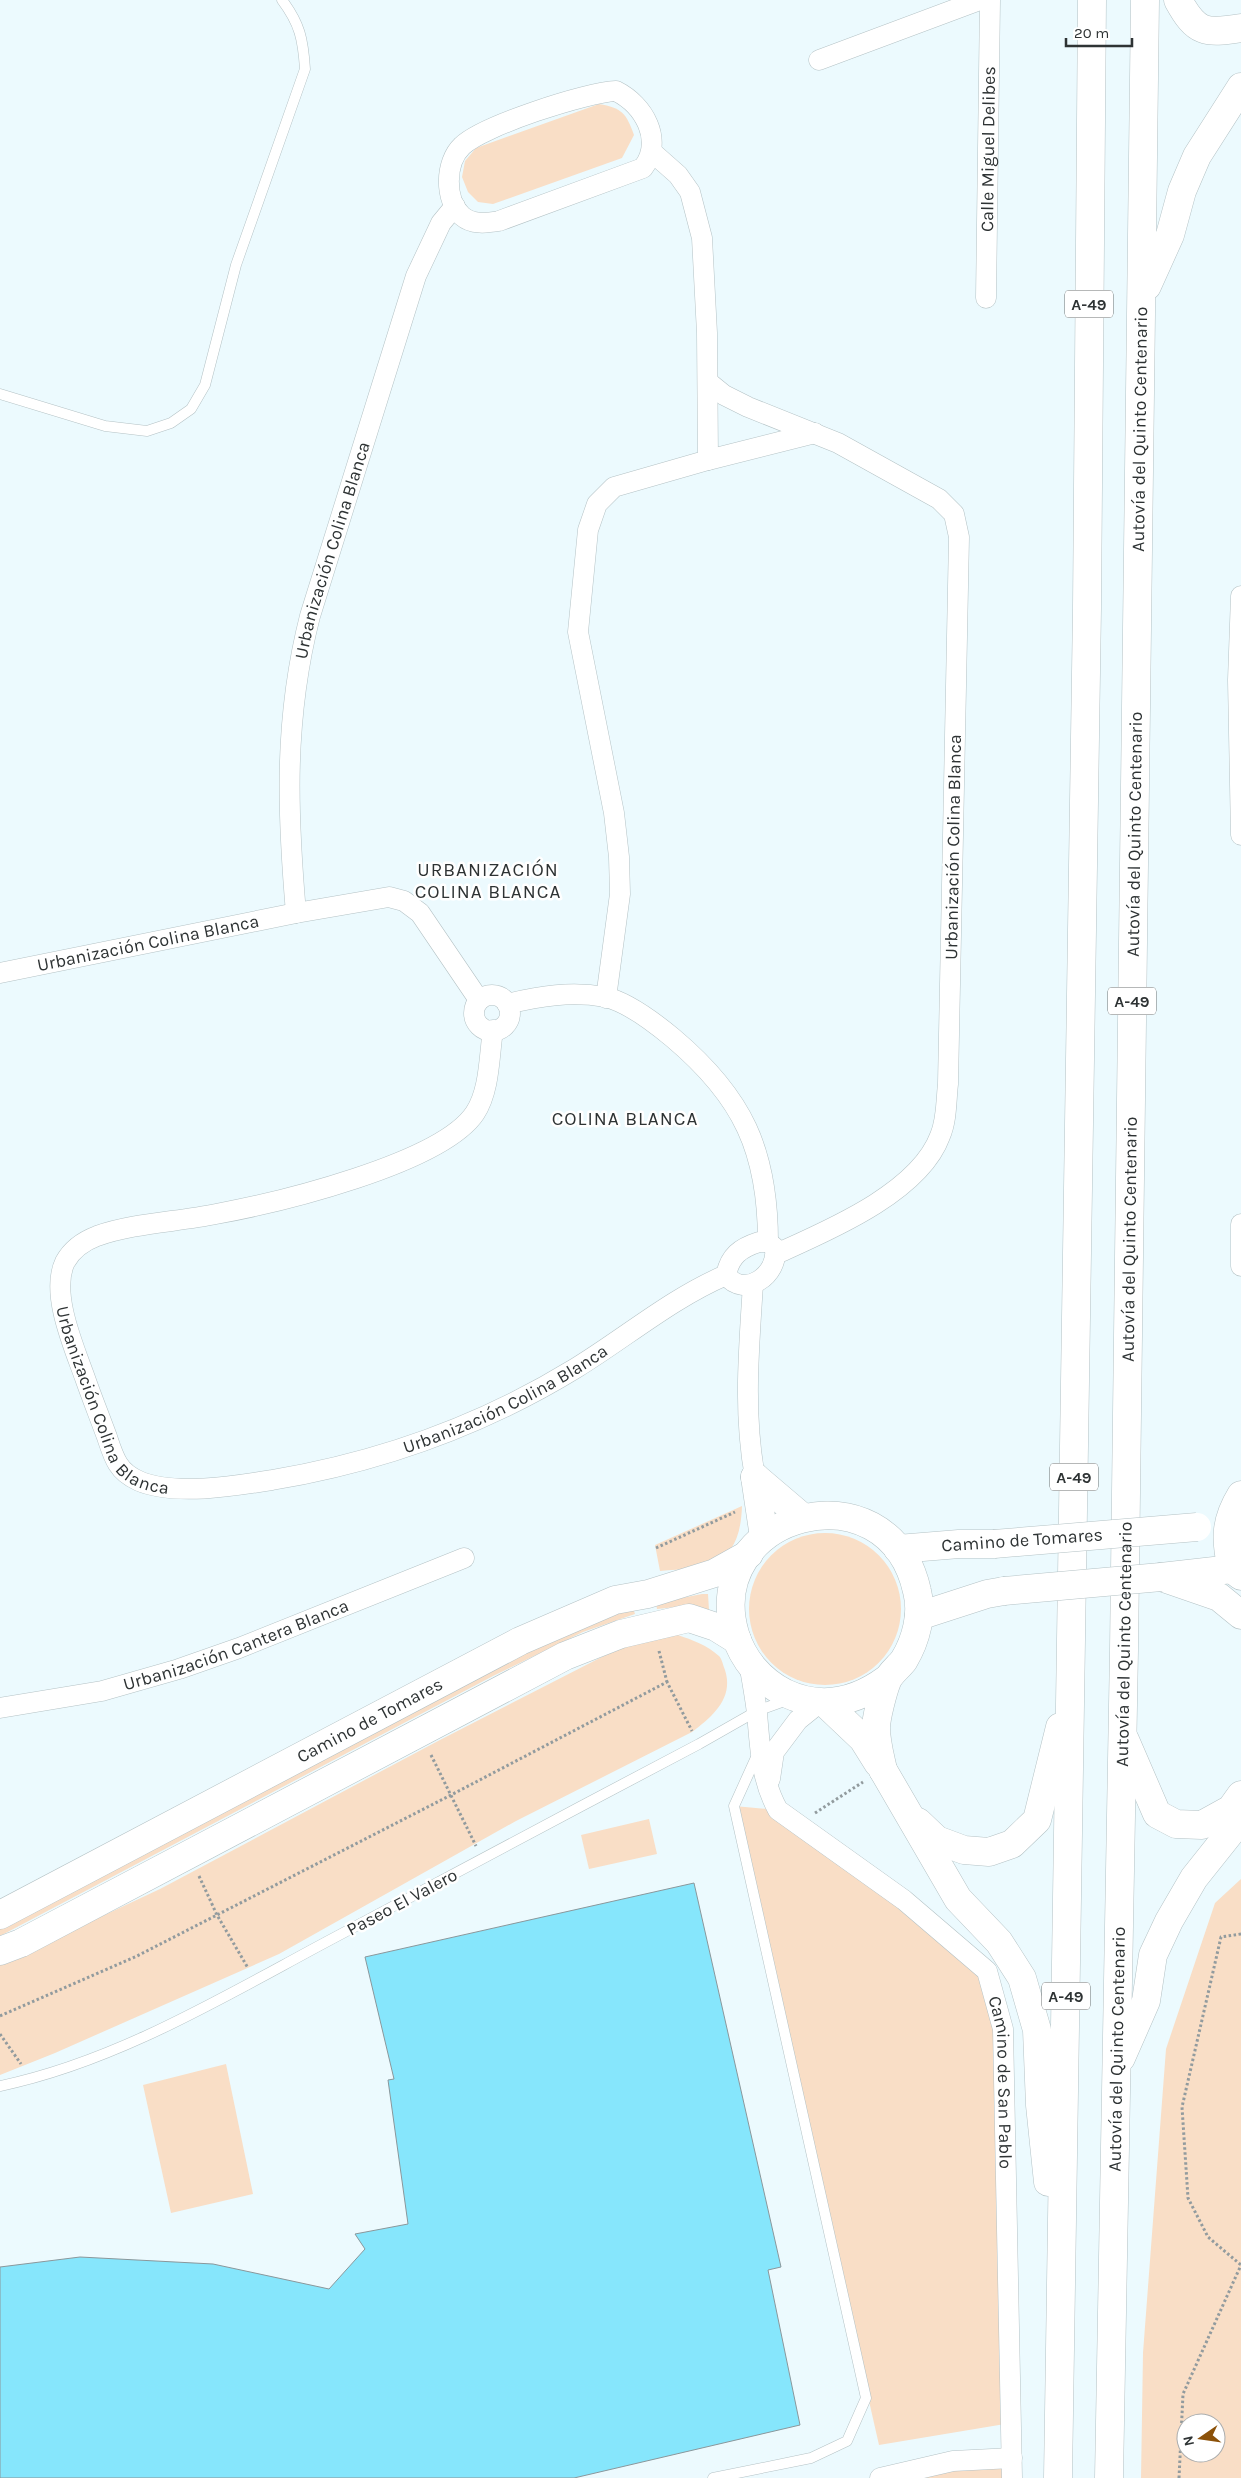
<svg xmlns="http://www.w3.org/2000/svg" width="1241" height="2478" viewBox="0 0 1241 2478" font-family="Karla,sans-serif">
	<rect width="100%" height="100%" fill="#ecfafe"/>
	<g fill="#f9dec6" fill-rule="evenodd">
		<path d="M599,104C622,108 626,113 634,135L622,158L493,204L478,202L468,192L462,177L465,161L476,148Z"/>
		<path d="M742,1506C740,1566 710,1567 660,1571L655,1545Z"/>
		<circle cx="825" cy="1609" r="76"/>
		<polygon points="702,1594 708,1594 709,1610 686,1606 657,1609 656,1603"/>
		<polygon points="633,1608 635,1614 583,1632 493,1676 0,1936 0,1925 575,1625"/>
		<path d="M678,1635C692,1640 707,1645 719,1656C722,1659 723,1665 725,1670C734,1698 713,1716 692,1732L516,1821L279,1954L55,2053L0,2075V1964L160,1889L438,1741L633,1641Z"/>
		<polygon points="734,1806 778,1810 987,1971 1003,2029 1011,2423 879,2445"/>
		<polygon points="649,1819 657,1854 589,1869 581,1835"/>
		<path d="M1241,1879V2478H1141L1143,2353L1166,2049L1215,1903ZM1186,2423H1216V2453H1186Z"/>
		<polygon points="226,2064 253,2194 171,2213 143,2085"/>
		<polygon points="1012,2458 1012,2478 880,2478"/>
	</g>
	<polygon fill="#86e6fc" stroke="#8a979b" points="694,1883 781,2267 768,2270 800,2425 574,2478 0,2478 0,2267 80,2257 213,2264 329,2289 365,2249 355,2234 408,2224 388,2080 394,2079 365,1957"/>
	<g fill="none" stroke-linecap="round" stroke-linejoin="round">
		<defs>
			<g id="lane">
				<path d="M0,394L105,426L147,431L171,423L191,409L205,385L236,265L305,69C303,39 300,24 282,0"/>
				<path d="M0,2086C116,2062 225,1996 328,1941C452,1875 575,1809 699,1744L757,1711L790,1699"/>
				<polyline points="713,2478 811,2458 847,2441 866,2398 734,1806 758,1753"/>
			</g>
			<g id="street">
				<polyline points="819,60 980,0"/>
				<path d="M616,91C644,105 664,140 643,168L499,221C487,223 472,225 462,216C444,200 445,162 462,146C482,126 587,92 616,91Z"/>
				<path id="s1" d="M986,298L990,0"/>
				<path d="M708,382L724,395L748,407L838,443L939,499L954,514L959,537L948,1084C946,1101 947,1120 940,1136C919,1193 827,1231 776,1254"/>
				<polyline points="708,460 815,433"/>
				<polyline points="1241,596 1238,680 1241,835"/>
				<path id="s2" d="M296,913C287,809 284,718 310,616L416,276L441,223L455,206"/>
				<path id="s3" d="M0,973L296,913L389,897L404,901L420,913L479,1000"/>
				<circle cx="492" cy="1013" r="18"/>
				<polyline points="606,998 620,894 619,857 614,813 578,632 588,530 597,504 614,487 708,460 707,333 702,238 690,192 678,175 652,152"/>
				<path d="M507,1004C540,996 571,991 605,997C628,1002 655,1023 673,1038C743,1097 768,1151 768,1242"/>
				<path id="s4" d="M493,1030C489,1056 490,1090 475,1113C441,1164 276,1203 216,1214C177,1222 134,1223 97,1236C84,1241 72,1249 65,1262C50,1293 74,1347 85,1378C92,1398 100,1418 107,1437C110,1446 113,1456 118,1464C123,1472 130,1477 139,1481C174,1496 235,1486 272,1480C380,1462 483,1425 576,1368C625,1338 672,1298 726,1275"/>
				<polyline points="1241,1224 1241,1266"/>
				<path d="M759,1242H768L775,1248C779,1275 744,1299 726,1275C730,1256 740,1248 759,1242Z"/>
				<path d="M753,1284C749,1348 743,1412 755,1477"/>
				<path id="s5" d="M749,1663C752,1680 755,1696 757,1713C760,1747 761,1780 778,1810L904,1900L987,1971L1003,2029L1012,2478"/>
				<path id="s6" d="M0,1708L102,1691L179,1669L239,1648L464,1558"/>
				<polyline points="770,1779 774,1752 798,1720 819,1703"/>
				<polyline points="880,2478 953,2461 1012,2458"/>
			</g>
			<g id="secondary">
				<polyline points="755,1477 802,1517"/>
				<polyline points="755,1477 764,1537"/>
				<path d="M1241,1495C1225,1521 1225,1540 1232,1569L1241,1576"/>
				<polyline points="898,1549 959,1544 994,1544"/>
				<polyline points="1161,1577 1232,1569"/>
				<polyline points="919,1616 987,1594 1004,1591"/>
				<polyline points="825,1703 863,1739 878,1763"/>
				<path d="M883,1770C880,1756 876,1742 876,1728C876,1718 883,1691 887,1681C890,1673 899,1667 904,1660C916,1640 923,1614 917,1591C888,1461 700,1514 735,1634C743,1660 761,1681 785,1693C821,1710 856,1702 887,1679"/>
				<path id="s7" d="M0,1915L520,1641L615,1600L648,1594L715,1573L749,1554"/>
				<polyline points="0,1951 21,1943 565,1656 621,1634 689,1618 716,1627 737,1640"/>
			</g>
			<g id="highway">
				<path d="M1178,0C1196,33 1205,34 1241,28"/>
				<polyline points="1147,286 1170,235 1182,191 1197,156 1241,87"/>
				<polyline points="1161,1577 1219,1597 1241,1615"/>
				<polyline points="1125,1740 1157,1814 1176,1824 1202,1825 1231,1809 1241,1795"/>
				<polyline points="883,1770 958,1899 999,1942 1022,1978 1037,2030 1040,2105 1048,2182"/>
				<polyline points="918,1822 937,1840 964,1850 989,1852 1012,1844 1037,1820 1060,1727"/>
				<polyline points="1121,2058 1146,2001 1153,1955 1169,1921 1194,1878 1241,1819"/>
				<polyline points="1058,2478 1087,608 1092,0"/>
				<path id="s8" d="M1109,2478L1124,1650L1145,0"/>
			</g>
		</defs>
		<use href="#lane" stroke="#b4c2c5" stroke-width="11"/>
		<use href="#street" stroke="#b4c2c5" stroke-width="21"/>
		<use href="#secondary" stroke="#b4c2c5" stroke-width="29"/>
		<use href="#highway" stroke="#b4c2c5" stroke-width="29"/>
		<g stroke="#929b9e" stroke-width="3" stroke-dasharray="2.5 2.5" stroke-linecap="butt">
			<polyline points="656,1548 735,1512"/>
			<polyline points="659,1651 667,1682"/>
			<polyline points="431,1755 476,1846"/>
			<polyline points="815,1813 863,1782"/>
			<polyline points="199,1876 217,1915 248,1968"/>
			<polyline points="1241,1934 1221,1937 1182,2107 1188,2198 1208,2237 1241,2265"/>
			<polyline points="0,2016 137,1956 451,1795 667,1682 692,1731"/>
			<polyline points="0,2034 21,2064"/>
			<polyline points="1179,2478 1183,2394 1241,2265"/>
		</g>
		<use href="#lane" stroke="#fff" stroke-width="10"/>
		<use href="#street" stroke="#fff" stroke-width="20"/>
		<use href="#secondary" stroke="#fff" stroke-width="28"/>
		<use href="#highway" stroke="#fff" stroke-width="28"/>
		<defs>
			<g id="secondary-bridge">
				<polyline points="994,1544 1197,1527"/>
				<polyline points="1004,1591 1161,1577"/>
			</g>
		</defs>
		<use href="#secondary-bridge" stroke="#b4c2c5" stroke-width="29" stroke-linecap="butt"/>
		<use href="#secondary-bridge" stroke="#fff" stroke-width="28"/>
	</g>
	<g text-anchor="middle" stroke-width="5" stroke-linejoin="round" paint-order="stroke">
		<g fill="#fff" stroke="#6d7071" stroke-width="1">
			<rect x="1065" y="290.5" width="48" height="27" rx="4"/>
			<rect x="1108" y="987.5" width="48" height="27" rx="4"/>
			<rect x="1050" y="1463.5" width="48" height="27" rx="4"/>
			<rect x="1042" y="1982.5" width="48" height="27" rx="4"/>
		</g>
		<g font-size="16" font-weight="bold" fill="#2e3334">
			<text x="1089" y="310">A-49</text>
			<text x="1132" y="1007">A-49</text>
			<text x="1074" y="1483">A-49</text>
			<text x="1066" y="2002">A-49</text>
		</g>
		<g font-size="18" fill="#2e3334" stroke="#fff">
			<text dy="6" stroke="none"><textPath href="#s1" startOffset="149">Calle Miguel Delibes</textPath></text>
			<text dy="6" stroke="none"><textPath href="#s8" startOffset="2049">Autovía del Quinto Centenario</textPath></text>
			<text dy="6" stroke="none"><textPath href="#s2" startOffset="368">Urbanización Colina Blanca</textPath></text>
			<text dy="6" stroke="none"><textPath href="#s8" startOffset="1644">Autovía del Quinto Centenario</textPath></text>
			<text transform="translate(953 847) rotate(-89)" y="6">Urbanización Colina Blanca</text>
			<text dy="6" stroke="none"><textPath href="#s3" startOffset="151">Urbanización Colina Blanca</textPath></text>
			<text dy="6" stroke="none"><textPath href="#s8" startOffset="1239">Autovía del Quinto Centenario</textPath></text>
			<text dy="6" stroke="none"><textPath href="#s4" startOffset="689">Urbanización Colina Blanca</textPath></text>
			<text dy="6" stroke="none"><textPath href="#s4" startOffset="1154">Urbanización Colina Blanca</textPath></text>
			<text transform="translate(1022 1540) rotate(-4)" y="6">Camino de Tomares</text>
			<text dy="6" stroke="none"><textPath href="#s6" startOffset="245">Urbanización Cantera Blanca</textPath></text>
			<text dy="6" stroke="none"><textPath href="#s8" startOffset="834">Autovía del Quinto Centenario</textPath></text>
			<text dy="6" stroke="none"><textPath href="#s7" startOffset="418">Camino de Tomares</textPath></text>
			<text transform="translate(402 1902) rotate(-28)" y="6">Paseo El Valero</text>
			<text dy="6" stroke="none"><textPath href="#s8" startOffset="429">Autovía del Quinto Centenario</textPath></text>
			<text dy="6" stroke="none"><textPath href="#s5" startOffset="528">Camino de San Pablo</textPath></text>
		</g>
		<g font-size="19" letter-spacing="1" fill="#2e3334" stroke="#fff">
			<text x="488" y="876">URBANIZACIÓN<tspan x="488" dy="22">COLINA BLANCA</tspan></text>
			<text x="625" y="1125">COLINA BLANCA</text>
		</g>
	</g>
	<g transform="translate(1201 2438) rotate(257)"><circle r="24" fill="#ffffff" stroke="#abadae"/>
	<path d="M0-4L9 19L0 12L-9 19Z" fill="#8b5109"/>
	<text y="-8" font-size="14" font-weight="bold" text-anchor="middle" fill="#2e3334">N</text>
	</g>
	<path d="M1066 38v8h66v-8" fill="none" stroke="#2e3334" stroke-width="2.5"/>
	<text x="1074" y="38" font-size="15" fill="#2e3334" stroke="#ffffff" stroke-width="4" paint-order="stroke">20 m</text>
</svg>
